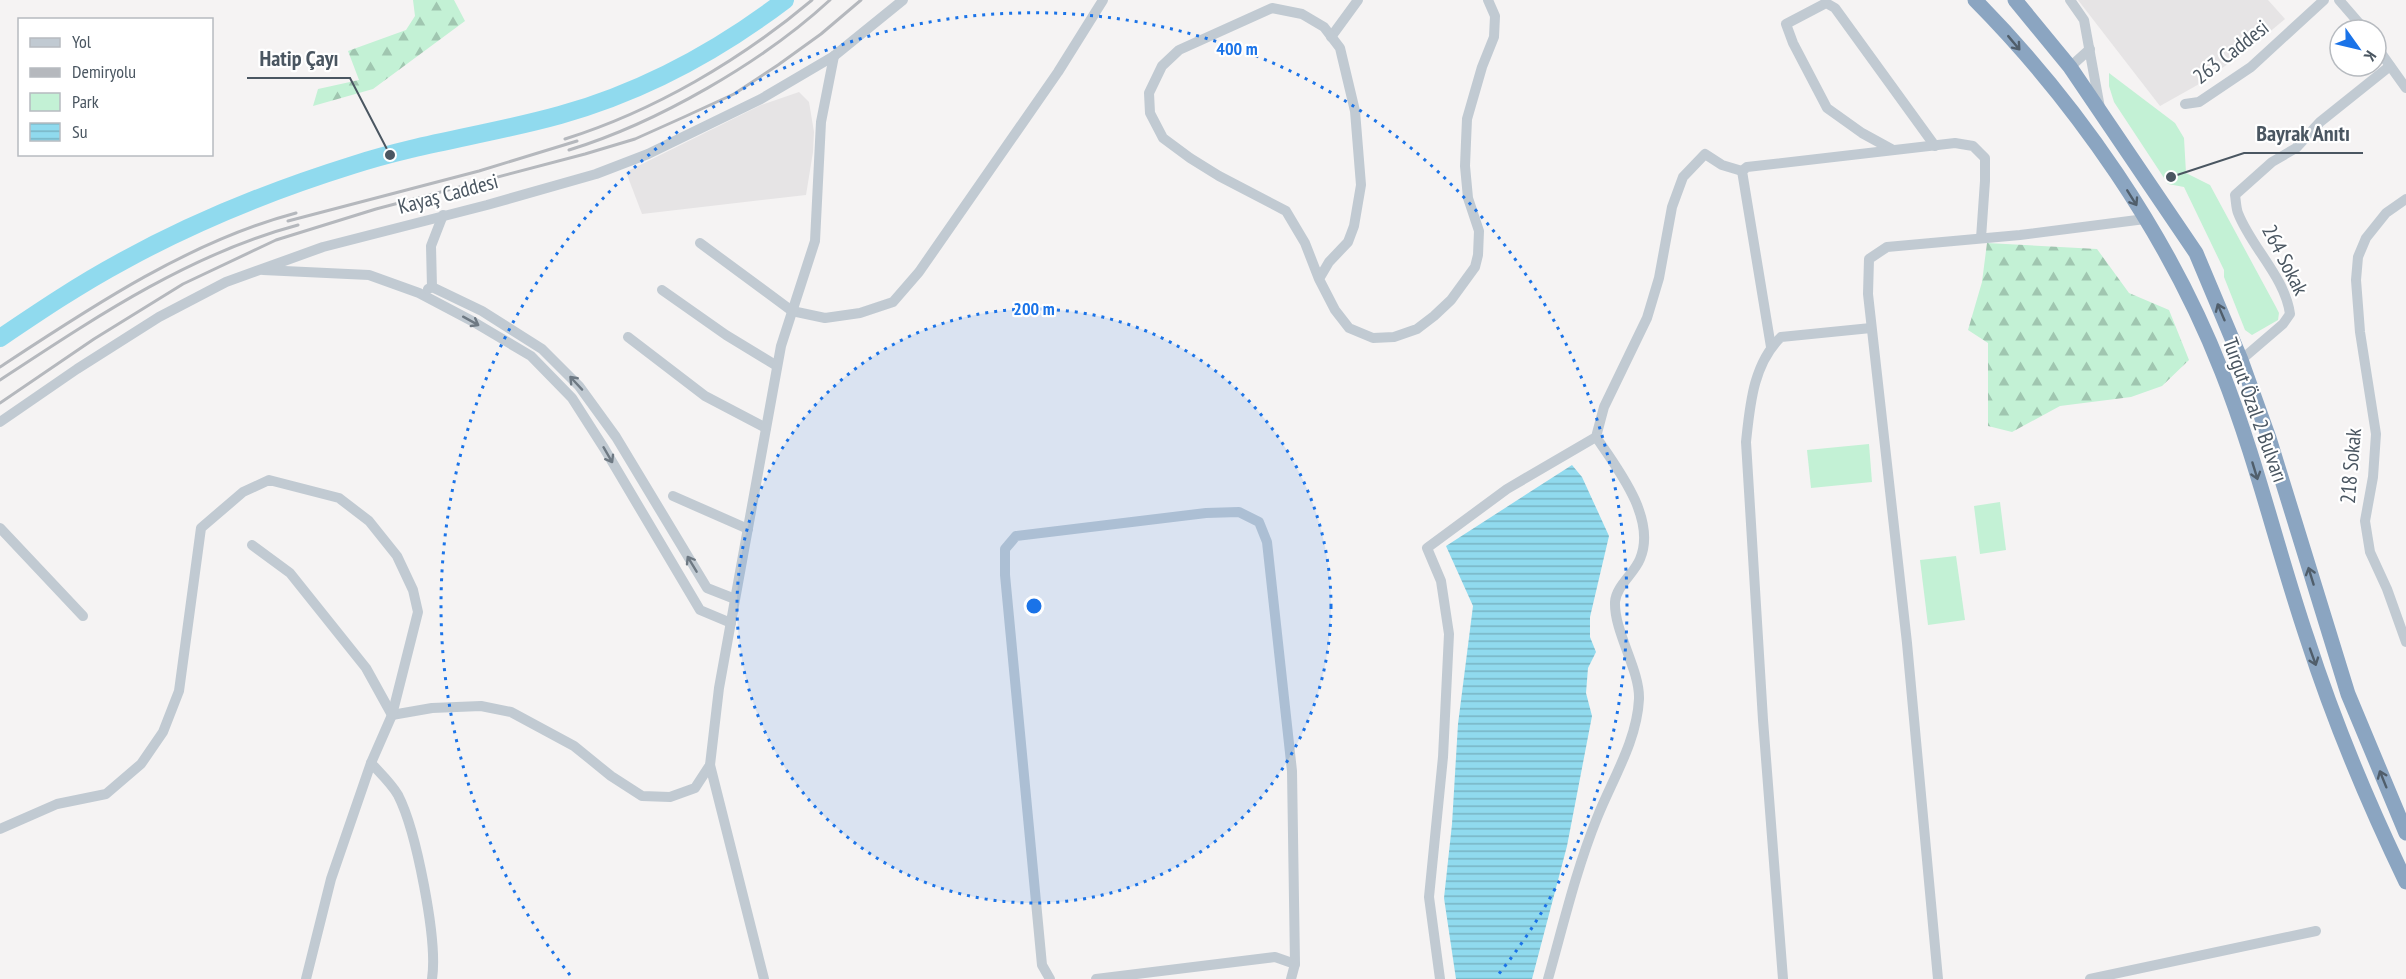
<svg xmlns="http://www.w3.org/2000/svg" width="2406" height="979" viewBox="0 0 2406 979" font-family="'PT Sans Narrow',sans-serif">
	<defs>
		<pattern id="forest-firs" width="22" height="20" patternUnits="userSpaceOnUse" patternTransform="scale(1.5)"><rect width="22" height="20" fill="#c3f1d5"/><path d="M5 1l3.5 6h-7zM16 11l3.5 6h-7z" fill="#a0c6b0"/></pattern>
		<pattern id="water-rules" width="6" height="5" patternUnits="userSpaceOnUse" patternTransform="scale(1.5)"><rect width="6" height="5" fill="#90daee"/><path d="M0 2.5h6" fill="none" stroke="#78b4c4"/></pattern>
	</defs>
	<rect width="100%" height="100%" fill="#f5f3f3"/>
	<g fill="#e6e4e5">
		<polygon points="2078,0 2268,0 2285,19 2249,49 2201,83 2160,106"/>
		<polygon points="799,92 809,102 814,132 813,152 806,195 642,214 626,172 761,105"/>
	</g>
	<g fill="#c3f1d5">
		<polygon points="2109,73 2175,123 2184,138 2186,173 2210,185 2276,307 2279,313 2278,320 2252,335 2245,330 2224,277 2224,270 2184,187 2168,184 2114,102 2109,86"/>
		<polygon points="1869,444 1872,482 1811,488 1807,450"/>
		<polygon points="2000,502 2006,550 1980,554 1974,506"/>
		<polygon points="1956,556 1965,620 1928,625 1920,560"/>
	</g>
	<g fill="url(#forest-firs)">
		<polygon points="413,0 454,0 465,21 373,89 313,106 318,89 359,80 348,51 406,30 415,16"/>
		<polygon points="1987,243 2097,249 2129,293 2169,310 2189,360 2162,386 2131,397 2060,406 2012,432 1988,426 1988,343 1968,330 1982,282"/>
	</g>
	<polygon fill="url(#water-rules)" points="1572,465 1582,477 1609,536 1590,617 1590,637 1596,652 1588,668 1586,693 1592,716 1567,846 1532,979 1456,979 1444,898 1452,824 1458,724 1473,606 1446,546"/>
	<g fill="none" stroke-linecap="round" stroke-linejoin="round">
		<path stroke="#90daee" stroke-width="18" d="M0,338C40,311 80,284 123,261C194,222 276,189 353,165C421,143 492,134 560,115C642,92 718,51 785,0"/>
		<g stroke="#c1cad2" stroke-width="10">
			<polyline points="2070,0 2084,20 2100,108"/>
			<polyline points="2339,0 2365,30"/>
			<polyline points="1331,37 1358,0"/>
			<polyline points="2376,46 2406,88"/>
			<polyline points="2070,67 2090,49"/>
			<polyline points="2185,104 2199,102 2251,67 2324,0"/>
			<polyline points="1893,150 1862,133 1827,108 1793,43 1786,24 1826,3 1835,8 1935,146"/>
			<polyline points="2406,199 2386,213 2366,238 2358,257 2356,280 2360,332 2376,434 2373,477 2365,521 2370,552 2387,589 2406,642"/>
			<polyline points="700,243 792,311 825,318 860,313 893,302 919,272 1058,72 1103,0"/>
			<polyline points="263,270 369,275 419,293 472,321 531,356 572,398 604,448 700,610 731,623"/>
			<polyline points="1319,279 1329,262 1348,242 1354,226 1361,185 1355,111 1340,48 1324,27 1302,14 1272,8 1179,50 1162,66 1149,93 1150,113 1163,138 1190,158 1219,176 1286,211 1305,243 1319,279 1335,310 1349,328 1373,338 1394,337 1417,329 1434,316 1451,300 1475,267 1478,255 1479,231 1468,198 1465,166 1466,142 1467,119 1482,67 1494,37 1495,16 1488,0"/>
			<polyline points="432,287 482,311 542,349 579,386 616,437 707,588 735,599"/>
			<polyline points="428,289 432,287 431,246 443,215"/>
			<polyline points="662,290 726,335 777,366"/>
			<polyline points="628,337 705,396 766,428"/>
			<polyline points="1771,347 1742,171 1747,167 1955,143 1973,146 1985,158 1985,181 1981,238"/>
			<path d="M2241,360L2283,324L2290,314C2285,277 2251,247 2238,213C2236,208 2236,201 2235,195L2272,162L2296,148L2320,122L2390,66"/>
			<polyline points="0,422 77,369 159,317 226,282 323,247 487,205 596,174 648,154 761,99 834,56 903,0"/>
			<polyline points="673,496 748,529"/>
			<polyline points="0,528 83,616"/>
			<polyline points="252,545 290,573 366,668 392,715 432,708 481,706 511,712 574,746 611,776 642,796 670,797 695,788 710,765 719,688 781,346 815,241 821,122 834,56"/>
			<path d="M371,763C380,773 391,783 398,795C416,830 438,940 432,979"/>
			<polyline points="710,765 764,979"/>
			<polyline points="0,829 57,804 106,794 141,764 163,732 179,691 201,528 243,492 269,480 339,498 369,521 397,556 413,590 418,612 392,715 371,763 331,879 306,979"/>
			<polyline points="1050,979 1042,965 1005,575 1005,549 1016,536 1206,513 1239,512 1259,522 1267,542 1292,771 1295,964 1291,979"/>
			<polyline points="1096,979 1275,957 1295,964"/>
			<polyline points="1440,979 1429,897 1443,757 1449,634 1441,581 1427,548 1507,489 1596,437 1604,407 1647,318 1659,278 1672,207 1683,177 1705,154 1722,165 1742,171"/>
			<path d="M1548,979C1563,926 1576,870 1597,818C1612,780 1637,741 1639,699C1640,670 1614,632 1615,602C1616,586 1634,574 1640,559C1657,519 1618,469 1596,437"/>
			<path d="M1783,979L1763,720L1746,442C1750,405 1753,364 1781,337L1871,328"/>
			<polyline points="1938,979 1907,643 1868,294 1869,259 1887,247 2020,235 2145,219"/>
			<polyline points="2090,979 2316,931"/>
		</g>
		<g stroke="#8ba5c1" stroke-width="15">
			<path d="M1975,0C2077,103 2169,236 2222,372C2256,458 2277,549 2307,638C2334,722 2368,803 2406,882"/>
			<polyline points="2015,0 2070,67 2196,253 2241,360 2269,438 2348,694 2406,833"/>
		</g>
		<g stroke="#b5b8bd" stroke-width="3">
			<path d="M565,139C654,111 741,60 812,0"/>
			<path d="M569,150C657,123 763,62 830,0"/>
			<polyline points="288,221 479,171 577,141"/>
			<path d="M0,367C91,307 190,241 296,213"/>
			<path d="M0,380C93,319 189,254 298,225"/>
			<polyline points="0,403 94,339 183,284 276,240 376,209 585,154 635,139 684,117 734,94 778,65 821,34 861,0"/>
		</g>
	</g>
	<defs><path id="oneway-shaft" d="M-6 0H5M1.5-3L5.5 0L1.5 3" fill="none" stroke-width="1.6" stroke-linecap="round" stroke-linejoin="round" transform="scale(1.5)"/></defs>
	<g stroke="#505e6b">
		<use href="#oneway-shaft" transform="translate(2014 43) rotate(50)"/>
		<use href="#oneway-shaft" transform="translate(2132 198) rotate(58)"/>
		<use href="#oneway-shaft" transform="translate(2221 312) rotate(-113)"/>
		<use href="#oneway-shaft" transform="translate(2255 471) rotate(73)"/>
		<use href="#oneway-shaft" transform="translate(2311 576) rotate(-107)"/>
		<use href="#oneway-shaft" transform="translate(2313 657) rotate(70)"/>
		<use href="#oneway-shaft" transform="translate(2383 779) rotate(-112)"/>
	</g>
	<g stroke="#6e7983">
		<use href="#oneway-shaft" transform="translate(471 321) rotate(29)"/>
		<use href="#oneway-shaft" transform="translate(576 383) rotate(-133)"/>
		<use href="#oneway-shaft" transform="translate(608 455) rotate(60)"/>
		<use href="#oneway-shaft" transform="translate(692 564) rotate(-121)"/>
	</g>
	<circle cx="1034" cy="606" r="297" fill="#1a73e8" fill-opacity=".12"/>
	<g fill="none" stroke="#1a73e8" stroke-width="3" stroke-dasharray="3 6">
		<circle cx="1034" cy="606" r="297"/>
		<path d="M570 975A593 593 0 1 1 1498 975"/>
	</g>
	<g text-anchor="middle" stroke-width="4.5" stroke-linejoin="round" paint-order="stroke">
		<g font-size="21" fill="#4a5661" stroke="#fff">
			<text transform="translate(2231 52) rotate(-38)" y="7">263 Caddesi</text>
			<text transform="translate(448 194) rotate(-15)" y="7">Kayaş Caddesi</text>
			<text transform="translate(2285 260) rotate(63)" y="7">264 Sokak</text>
			<text transform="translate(2255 410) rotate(70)" y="7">Turgut Özal 2 Bulvarı</text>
			<text transform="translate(2351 466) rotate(-85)" y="7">218 Sokak</text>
		</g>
	</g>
	<circle cx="1034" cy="606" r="9" fill="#1a73e8" stroke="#fff" stroke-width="3"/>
	<g font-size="18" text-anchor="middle" font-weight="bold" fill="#1a73e8" stroke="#fff" stroke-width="4.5" stroke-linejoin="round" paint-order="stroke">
		<text x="1237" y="55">400 m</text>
		<text x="1034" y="315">200 m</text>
	</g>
	<path fill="none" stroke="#4a5661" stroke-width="2" d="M390 155L350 78H247M2171 177L2244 153H2363"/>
	<g fill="#4a5661" stroke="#fff" stroke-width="2">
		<circle cx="390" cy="155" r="6"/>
		<circle cx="2171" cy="177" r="6"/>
	</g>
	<g font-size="22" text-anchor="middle" font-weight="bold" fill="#4a5661" stroke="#fff" stroke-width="4.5" stroke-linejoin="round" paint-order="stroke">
		<text x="299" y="66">Hatip Çayı</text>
		<text x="2303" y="141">Bayrak Anıtı</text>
	</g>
	<rect x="18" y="18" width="195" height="138" fill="#ffffff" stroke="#b7bbc0" stroke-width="1.5"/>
	<rect x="30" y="38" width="30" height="9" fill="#c1cad2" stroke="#b7bbc0" stroke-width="1.5"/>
	<text x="72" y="48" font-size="18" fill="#4a5661">Yol</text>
	<rect x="30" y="68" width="30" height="9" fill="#b5b8bd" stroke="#b7bbc0" stroke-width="1.5"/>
	<text x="72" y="78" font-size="18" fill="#4a5661">Demiryolu</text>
	<rect x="30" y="93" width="30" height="18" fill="#c3f1d5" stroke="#b7bbc0" stroke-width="1.5"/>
	<text x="72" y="108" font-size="18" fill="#4a5661">Park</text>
	<rect x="30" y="123" width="30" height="18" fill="url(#water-rules)" stroke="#b7bbc0" stroke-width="1.5"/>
	<text x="72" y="138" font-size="18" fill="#4a5661">Su</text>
	<g transform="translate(2358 48) rotate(124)"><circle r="28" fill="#ffffff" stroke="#b7bbc0" stroke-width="1.5"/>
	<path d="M0-4.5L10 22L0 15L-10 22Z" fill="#1a73e8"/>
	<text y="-9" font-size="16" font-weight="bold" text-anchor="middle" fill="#4a5661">K</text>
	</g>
</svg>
